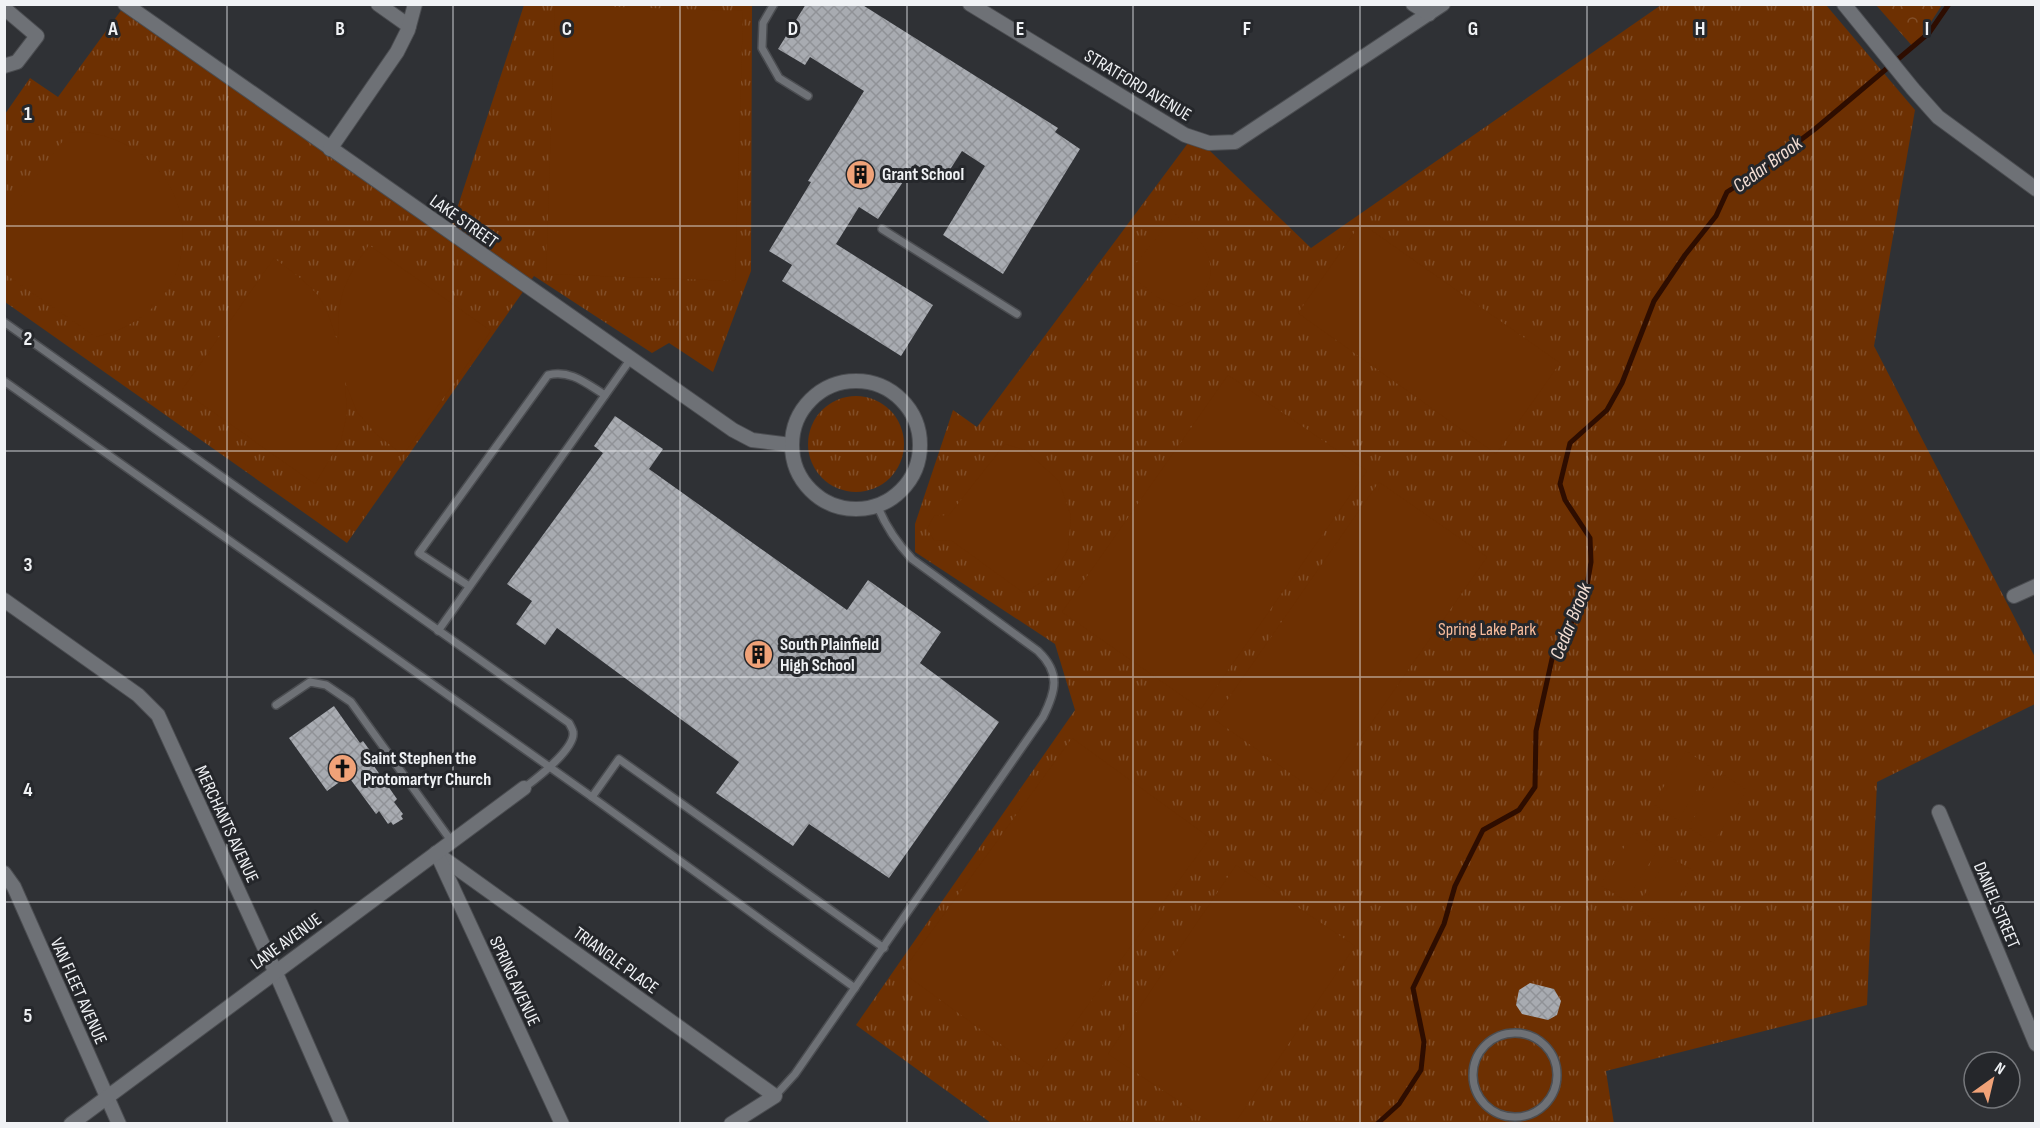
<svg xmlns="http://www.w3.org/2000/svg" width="2040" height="1128" viewBox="0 0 2040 1128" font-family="'Sofia Sans Condensed',sans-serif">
	<defs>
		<pattern id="grass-tufts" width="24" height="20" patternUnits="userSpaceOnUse" patternTransform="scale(1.5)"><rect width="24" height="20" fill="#6d3002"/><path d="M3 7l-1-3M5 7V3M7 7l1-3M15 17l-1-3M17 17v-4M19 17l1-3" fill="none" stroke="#824e28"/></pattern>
		<pattern id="forest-crowns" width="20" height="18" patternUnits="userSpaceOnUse" patternTransform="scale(1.5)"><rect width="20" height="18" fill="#6d3002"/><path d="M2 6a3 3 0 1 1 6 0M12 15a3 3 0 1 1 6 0" fill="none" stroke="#824e28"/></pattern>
		<pattern id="building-cross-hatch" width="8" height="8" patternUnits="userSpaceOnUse" patternTransform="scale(1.5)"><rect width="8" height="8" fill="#a8abb1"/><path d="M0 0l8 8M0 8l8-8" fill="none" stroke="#909297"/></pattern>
	</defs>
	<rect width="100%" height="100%" fill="#2f3135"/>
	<g fill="url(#grass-tufts)">
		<polygon points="125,5 450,230 524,5 752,5 751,271 713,372 669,343 652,353 534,276 347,543 5,302 5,114 30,78 58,97"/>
		<polygon points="1661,5 1826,5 1915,110 1874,346 2036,659 2035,704 1877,782 1867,1005 1606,1071 1614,1124 991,1123 856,1025 1075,710 1055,644 915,552 915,524 953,410 977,427 1191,139 1209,150 1311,248"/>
		<circle cx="856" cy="444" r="48"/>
	</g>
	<polygon fill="url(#forest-crowns)" points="1876,5 1942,5 1914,48"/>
	<g fill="#6d3002">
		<polygon points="555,5 743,11 735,281 546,274"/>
		<path d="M85,132C209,150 218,309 96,337L5,274V217L69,133Z"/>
		<path d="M1176,214C1183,225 1194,233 1201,243C1213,259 1215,280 1200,295C1195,300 1186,303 1179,307L1157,297L1128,273Z"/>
		<polygon points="1361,223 1560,363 1496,454 1298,313"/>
		<path d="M369,245L491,331L403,455L376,434L357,412L345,382L347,414L341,440L315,484L182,390L274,258C289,270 310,283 321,300C330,314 333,331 339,345C336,300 343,282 369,245Z"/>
		<polygon points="1228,375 1367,471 1201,709 1062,612"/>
		<polygon points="1005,444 1025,450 1059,481 1071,516 1068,549 1053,575 1024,593 952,541 934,540 927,529 934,516 949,515"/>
		<polygon points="1379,482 1487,557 1321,795 1214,719"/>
		<polygon points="1072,738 1210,838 1039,1072 902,972"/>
		<polygon points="1686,751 1711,767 1678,820 1653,804"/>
		<polygon points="1722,774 1747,790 1713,843 1688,827"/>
		<polygon points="1634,832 1659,848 1626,901 1600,885"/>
		<polygon points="1669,856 1695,872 1661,924 1636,908"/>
		<polygon points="1236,865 1355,946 1235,1123 1212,1123 1108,1054"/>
	</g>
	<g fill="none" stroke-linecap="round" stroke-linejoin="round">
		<polyline stroke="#2e0d00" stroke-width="5" points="1377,1124 1399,1104 1421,1070 1424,1042 1413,988 1444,924 1455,886 1483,830 1519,810 1535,787 1536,731 1554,650 1570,626 1586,591 1591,562 1590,538 1565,500 1560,484 1570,443 1607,410 1622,383 1654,301 1685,255 1716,216 1727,192 1761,170 1815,129 1929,33 1949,4"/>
	</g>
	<g fill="url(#building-cross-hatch)">
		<polygon points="806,4 861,4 1058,128 1055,132 1080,149 1003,274 943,235 985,166 962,151 942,182 915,164 878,219 859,207 836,244 933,305 901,356 782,281 792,265 769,251 811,182 808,181 864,91 810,57 805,65 778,49"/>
		<polygon points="615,416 663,449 649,469 847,610 868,580 941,632 920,663 999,722 889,878 809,824 793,846 716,793 739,762 557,628 545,645 516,624 532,601 507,584 603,453 594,446"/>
		<polygon points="334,706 360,743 363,741 374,756 369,759 397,799 394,802 403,814 401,816 403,819 393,825 391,822 388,824 379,811 376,814 348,776 327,791 289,738"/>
		<polygon points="1530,983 1554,989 1561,1001 1557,1015 1548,1020 1522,1014 1516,1005 1519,990"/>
	</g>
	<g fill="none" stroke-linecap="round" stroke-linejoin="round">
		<defs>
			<g id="lane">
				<polyline points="774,4 763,23 762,48 779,78 808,96"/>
				<polyline points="882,229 1017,314"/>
				<path d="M4,322L569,723C570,725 573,730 573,732C576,748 536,779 524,788"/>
				<polyline points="4,381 592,797 855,988"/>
				<path d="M469,586L419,553L548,375C570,369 587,384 605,395"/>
				<polyline points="438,631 630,360"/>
				<polyline points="276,705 310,682 326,685 351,702 452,842"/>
				<polyline points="592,797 619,759 884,948"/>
				<circle cx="1515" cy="1075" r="42"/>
				<path d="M775,1096L795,1074L1043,717C1056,691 1061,673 1038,651L912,559C896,542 885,525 877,505"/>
			</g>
			<g id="street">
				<polyline points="125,4 733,430 752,440 791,445"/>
				<polyline points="378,4 409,26"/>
				<polyline points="970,4 1185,135 1209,143 1235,142 1443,4"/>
				<polyline points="1413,4 1429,14"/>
				<polyline points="1844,4 1913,89 1938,117 2036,189"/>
				<polyline points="4,8 37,36 17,62 4,66"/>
				<polyline points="330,149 397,52 408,30 415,4"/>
				<circle cx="856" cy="445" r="64"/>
				<polyline points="2014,596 2036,586"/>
				<polyline points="4,600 138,695 158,715 275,971 342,1124"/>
				<polyline points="1939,812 2036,1044"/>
				<polyline points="436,853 775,1096 731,1124"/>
				<polyline points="438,856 562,1124"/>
				<polyline points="4,873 14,887 119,1124"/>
				<polyline points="71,1124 524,788"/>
			</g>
		</defs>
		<use href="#lane" stroke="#4b4d51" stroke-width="10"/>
		<use href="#street" stroke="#4b4d51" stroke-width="16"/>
		<use href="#lane" stroke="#6e7176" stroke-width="7"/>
		<use href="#street" stroke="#6e7176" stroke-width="14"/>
	</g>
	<path fill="none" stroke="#f0f2f5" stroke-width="1.5" stroke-opacity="0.55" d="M227,4V1124M453,4V1124M680,4V1124M907,4V1124M1133,4V1124M1360,4V1124M1587,4V1124M1813,4V1124M4,226H2036M4,451H2036M4,677H2036M4,902H2036"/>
	<defs>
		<symbol id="building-disc" viewBox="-11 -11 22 22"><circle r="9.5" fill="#f0a278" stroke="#25272b"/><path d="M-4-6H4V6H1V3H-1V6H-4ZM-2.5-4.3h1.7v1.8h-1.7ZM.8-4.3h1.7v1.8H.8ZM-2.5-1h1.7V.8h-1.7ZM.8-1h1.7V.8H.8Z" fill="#111"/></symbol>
		<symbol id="church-disc" viewBox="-11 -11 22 22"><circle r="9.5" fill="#f0a278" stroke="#25272b"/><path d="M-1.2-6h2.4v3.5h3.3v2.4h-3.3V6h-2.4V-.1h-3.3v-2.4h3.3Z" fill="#111"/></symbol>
	</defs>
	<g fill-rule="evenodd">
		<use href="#building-disc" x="844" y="158" width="33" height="33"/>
		<use href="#building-disc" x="742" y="638" width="33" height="33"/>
		<use href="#church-disc" x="326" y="752" width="33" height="33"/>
	</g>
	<g text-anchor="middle" stroke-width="6" stroke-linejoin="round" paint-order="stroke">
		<g font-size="18" fill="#f0f2f5" stroke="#25272b">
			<text transform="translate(1138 85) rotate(31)" y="6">STRATFORD AVENUE</text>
			<text transform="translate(464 221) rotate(35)" y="6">LAKE STREET</text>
			<text transform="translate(227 824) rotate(65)" y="6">MERCHANTS AVENUE</text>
			<text transform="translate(1997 905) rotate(67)" y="6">DANIEL STREET</text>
			<text transform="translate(286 941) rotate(-36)" y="6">LANE AVENUE</text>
			<text transform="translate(616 960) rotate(36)" y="6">TRIANGLE PLACE</text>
			<text transform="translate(515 981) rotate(65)" y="6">SPRING AVENUE</text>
			<text transform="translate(79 991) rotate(66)" y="6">VAN FLEET AVENUE</text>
		</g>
		<g font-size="18" font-weight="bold" fill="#f0f2f5" stroke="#25272b" text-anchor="start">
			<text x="882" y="180">Grant School</text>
			<text x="780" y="650">South Plainfield<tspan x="780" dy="21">High School</tspan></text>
			<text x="363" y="764">Saint Stephen the<tspan x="363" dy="21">Protomartyr Church</tspan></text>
		</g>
		<g font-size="18" fill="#f7bc9c" stroke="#25272b">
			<text x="1487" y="635">Spring Lake Park</text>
		</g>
		<g font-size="20" font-style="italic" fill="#f3ded4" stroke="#25272b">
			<text transform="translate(1767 164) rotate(-36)" y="7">Cedar Brook</text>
			<text transform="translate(1570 621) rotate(-68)" y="7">Cedar Brook</text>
		</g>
	</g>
	<g font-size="20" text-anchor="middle" font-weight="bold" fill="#f0f2f5" stroke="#25272b" stroke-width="6" stroke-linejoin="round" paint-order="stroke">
		<text x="113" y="35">A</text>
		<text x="340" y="35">B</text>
		<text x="567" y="35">C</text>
		<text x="793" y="35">D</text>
		<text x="1020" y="35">E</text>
		<text x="1247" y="35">F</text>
		<text x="1473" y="35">G</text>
		<text x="1700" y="35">H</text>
		<text x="1927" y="35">I</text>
		<text x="28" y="120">1</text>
		<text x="28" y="345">2</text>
		<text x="28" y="571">3</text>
		<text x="28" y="796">4</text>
		<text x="28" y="1022">5</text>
	</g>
	<rect width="2040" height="1128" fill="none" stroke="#f0f2f5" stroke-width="12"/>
	<g transform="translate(1992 1080) rotate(34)"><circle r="28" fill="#25272b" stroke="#76787c" stroke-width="1.5"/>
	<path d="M0-4.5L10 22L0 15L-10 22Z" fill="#f0a278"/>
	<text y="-9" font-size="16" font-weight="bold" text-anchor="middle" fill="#f0f2f5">N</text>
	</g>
</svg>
